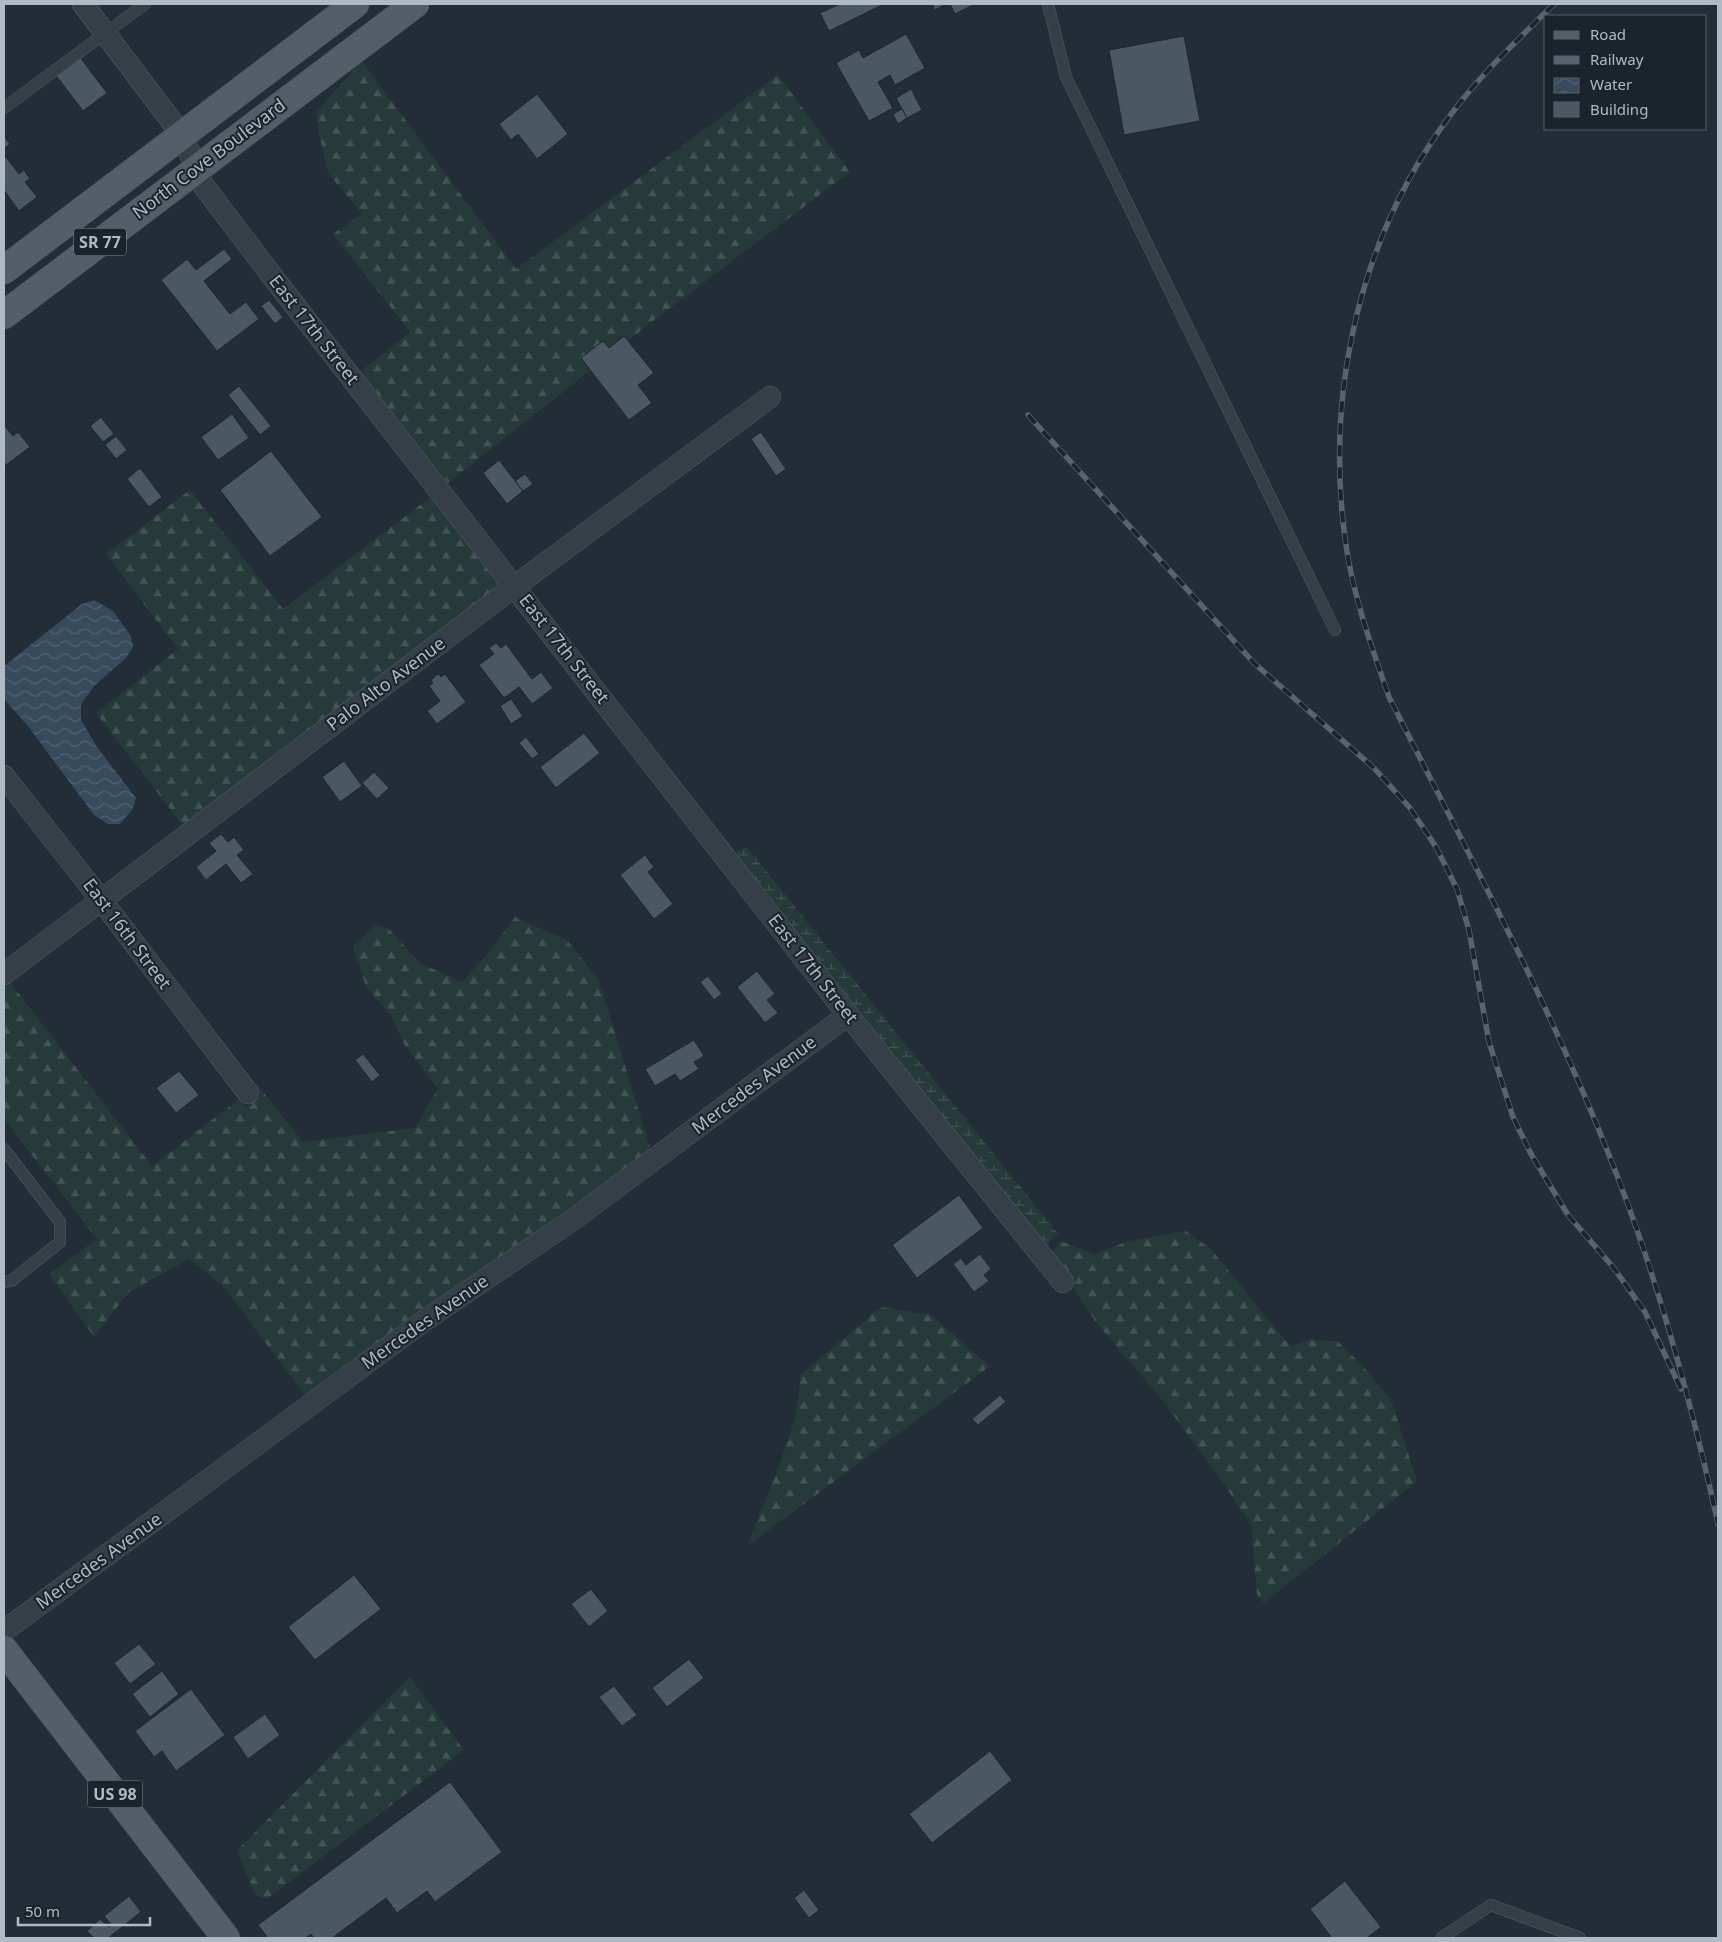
<svg xmlns="http://www.w3.org/2000/svg" width="1722" height="1942" viewBox="0 0 1722 1942" font-family="'Noto Sans',sans-serif">
	<defs>
		<pattern id="forest-firs" width="22" height="20" patternUnits="userSpaceOnUse" patternTransform="scale(1.25)"><rect width="22" height="20" fill="#253a39"/><path d="M5 1l3.5 6h-7zM16 11l3.5 6h-7z" fill="#425454"/></pattern>
		<pattern id="wetland-marsh" width="20" height="14" patternUnits="userSpaceOnUse" patternTransform="scale(1.25)"><rect width="20" height="14" fill="#253a39"/><path d="M1 5h8M5 5V1M11 12h8M15 12V8" fill="none" stroke="#425454"/></pattern>
		<pattern id="water-waves" width="16" height="10" patternUnits="userSpaceOnUse" patternTransform="scale(1.25)"><rect width="16" height="10" fill="#374b5d"/><path d="M0 5q4-4 8 0t8 0" fill="none" stroke="#516373"/></pattern>
	</defs>
	<rect width="100%" height="100%" fill="#222d37"/>
	<g fill="url(#forest-firs)">
		<polygon points="362,61 516,269 778,75 850,172 658,317 448,483 360,372 410,332 333,234 362,214 328,173 318,130 317,111"/>
		<polygon points="190,490 283,609 432,496 502,585 184,827 96,713 178,649 106,554"/>
		<polygon points="515,917 567,940 599,980 651,1151 569,1212 306,1397 224,1287 189,1259 129,1292 94,1337 49,1274 97,1239 4,1119 4,984 9,981 152,1166 239,1099 245,1107 261,1095 255,1086 257,1084 303,1142 415,1128 438,1089 404,1044 390,1014 366,987 353,946 376,925 388,928 420,963 462,982 488,953"/>
		<polygon points="1186,1231 1211,1249 1290,1346 1311,1340 1337,1341 1360,1363 1391,1400 1417,1481 1264,1603 1257,1595 1251,1525 1220,1478 1162,1400 1095,1321 1051,1253 1060,1241 1094,1254 1129,1241"/>
		<polygon points="881,1307 931,1315 990,1366 747,1546 775,1476 795,1419 801,1374"/>
		<polygon points="410,1677 464,1750 267,1899 255,1895 237,1850"/>
	</g>
	<polygon fill="url(#wetland-marsh)" points="747,847 1059,1235 1053,1237 1046,1246 856,1009 735,852"/>
	<polygon fill="url(#water-waves)" points="94,600 113,611 131,636 133,647 126,658 95,685 81,704 81,720 97,747 136,798 132,810 120,824 108,824 94,815 28,726 4,699 4,666 82,604"/>
	<g fill="#4b5863" stroke="#1d262e">
		<polygon points="840,4 884,4 829,31 820,13"/>
		<polygon points="932,4 946,4 935,10"/>
		<polygon points="950,4 975,4 955,14"/>
		<polygon points="906,34 925,68 895,85 890,75 878,82 893,108 869,121 836,63 859,50 863,58"/>
		<polygon points="1184,36 1200,121 1124,135 1109,50"/>
		<polygon points="79,56 107,93 83,111 55,74"/>
		<polygon points="911,89 922,110 907,118 896,98"/>
		<polygon points="537,94 568,134 537,159 518,134 511,140 499,124"/>
		<polygon points="902,109 907,118 898,124 893,114"/>
		<polygon points="4,137 10,144 4,149"/>
		<polygon points="6,157 19,174 24,170 30,179 25,182 37,197 19,211 4,190 4,158"/>
		<polygon points="224,249 232,259 204,281 230,314 246,302 259,319 217,351 161,280 187,259 196,270"/>
		<polygon points="269,300 283,317 275,324 261,306"/>
		<polygon points="624,336 654,373 638,385 652,403 629,420 581,358 603,341 609,348"/>
		<polygon points="239,386 271,426 260,435 228,395"/>
		<polygon points="232,414 249,438 218,460 201,437"/>
		<polygon points="101,417 114,434 103,442 90,426"/>
		<polygon points="4,425 13,436 18,432 30,447 6,465 4,462"/>
		<polygon points="761,432 786,469 776,476 751,439"/>
		<polygon points="116,436 127,450 116,459 105,445"/>
		<polygon points="271,451 322,517 270,556 220,490"/>
		<polygon points="499,460 523,491 507,504 483,473"/>
		<polygon points="140,468 162,497 149,507 127,479"/>
		<polygon points="525,474 533,484 523,491 515,481"/>
		<polygon points="496,643 501,648 506,644 532,679 541,672 553,688 532,704 519,687 504,698 479,665 494,654 489,648"/>
		<polygon points="438,674 441,677 445,674 466,702 437,724 427,711 440,701 429,686 433,683 431,680"/>
		<polygon points="511,699 523,716 511,724 500,706"/>
		<polygon points="584,733 600,753 556,788 540,767"/>
		<polygon points="526,737 539,754 532,759 519,743"/>
		<polygon points="344,761 362,786 340,802 322,777"/>
		<polygon points="374,772 389,788 377,799 362,783"/>
		<polygon points="221,834 228,842 234,837 244,850 237,855 253,874 241,883 226,864 206,880 196,867 216,851 209,843"/>
		<polygon points="645,855 654,867 648,872 673,904 654,919 620,875"/>
		<polygon points="757,971 775,994 767,1000 778,1013 765,1023 737,987"/>
		<polygon points="708,976 722,994 714,1000 700,982"/>
		<polygon points="694,1040 704,1056 694,1062 699,1069 680,1081 675,1074 655,1086 645,1069"/>
		<polygon points="363,1054 380,1075 372,1082 355,1060"/>
		<polygon points="179,1071 199,1095 176,1113 156,1088"/>
		<polygon points="959,1195 983,1228 917,1278 892,1245"/>
		<polygon points="980,1254 991,1269 984,1275 989,1281 974,1292 953,1264 961,1258 966,1265"/>
		<polygon points="1000,1395 1006,1402 978,1425 972,1419"/>
		<polygon points="354,1575 381,1609 315,1660 288,1627"/>
		<polygon points="591,1589 608,1611 589,1627 571,1604"/>
		<polygon points="139,1644 156,1664 130,1684 114,1663"/>
		<polygon points="689,1659 704,1678 667,1707 652,1688"/>
		<polygon points="162,1671 179,1694 150,1717 132,1694"/>
		<polygon points="614,1686 637,1715 622,1726 599,1697"/>
		<polygon points="191,1689 225,1735 176,1771 162,1751 154,1757 135,1731"/>
		<polygon points="265,1714 280,1735 248,1759 233,1737"/>
		<polygon points="990,1751 1012,1780 932,1843 909,1814"/>
		<polygon points="450,1782 502,1852 435,1902 427,1891 397,1913 386,1898 332,1938 314,1938 311,1934 306,1938 268,1938 258,1925"/>
		<polygon points="1345,1881 1381,1927 1367,1938 1332,1938 1310,1909"/>
		<polygon points="804,1890 819,1910 809,1918 794,1898"/>
		<polygon points="129,1896 141,1912 108,1938 94,1938 87,1931 100,1919 109,1927 112,1925 104,1916"/>
	</g>
	<g fill="none" stroke-linecap="round" stroke-linejoin="round">
		<defs>
			<g id="lane">
				<polyline points="1048,4 1066,77 1335,630"/>
				<polyline points="4,108 145,4"/>
				<polyline points="4,1149 60,1222 60,1242 11,1281 4,1282"/>
				<polyline points="1441,1938 1491,1905 1580,1938"/>
			</g>
			<g id="street">
				<polyline points="83,4 182,135 203,185 272,276 848,1015 1063,1282"/>
				<polyline points="4,776 102,901 248,1093"/>
				<polyline points="4,974 515,586 770,397"/>
				<polyline points="4,1631 421,1323 574,1219 848,1015"/>
			</g>
			<g id="primary">
				<polyline points="4,270 355,4"/>
				<polyline points="4,315 415,4"/>
				<polyline points="4,1650 226,1938"/>
			</g>
		</defs>
		<use href="#lane" stroke="#535d65" stroke-width="12"/>
		<use href="#street" stroke="#535d65" stroke-width="22"/>
		<use href="#primary" stroke="#3f4851" stroke-width="29"/>
		<use href="#lane" stroke="#363f48" stroke-width="11"/>
		<use href="#street" stroke="#363f48" stroke-width="21"/>
		<use href="#primary" stroke="#545e68" stroke-width="28"/>
		<defs>
			<g id="rail">
				<path d="M1554,4C1519,39 1482,73 1452,113C1361,233 1325,389 1345,538C1352,593 1371,645 1389,697C1464,846 1545,994 1607,1150C1656,1271 1690,1396 1718,1524"/>
				<polyline points="1028,415 1255,664 1374,768 1410,808 1436,847 1457,889 1469,930 1489,1042 1513,1117 1531,1154 1568,1215 1613,1267 1645,1312 1681,1389"/>
			</g>
		</defs>
		<use href="#rail" stroke="#58636f" stroke-width="5.5"/>
		<use href="#rail" stroke="#1b242c" stroke-width="4" stroke-dasharray="11" stroke-linecap="butt"/>
	</g>
	<g text-anchor="middle" stroke-width="4" stroke-linejoin="round" paint-order="stroke">
		<g fill="#1b242c" stroke="#838d96" stroke-width="1">
			<rect x="74" y="228.5" width="52" height="27" rx="4"/>
			<rect x="87.5" y="1780.5" width="55" height="27" rx="4"/>
		</g>
		<g font-size="16" font-weight="bold" fill="#b0bac4">
			<text x="100" y="248">SR 77</text>
			<text x="115" y="1800">US 98</text>
		</g>
		<g font-size="18" fill="#b0bac4" stroke="#1b242c">
			<text transform="translate(209 159) rotate(-37)" y="6">North Cove Boulevard</text>
			<text transform="translate(314 330) rotate(52)" y="6">East 17th Street</text>
			<text transform="translate(564 649) rotate(52)" y="6">East 17th Street</text>
			<text transform="translate(386 684) rotate(-37)" y="6">Palo Alto Avenue</text>
			<text transform="translate(127 934) rotate(53)" y="6">East 16th Street</text>
			<text transform="translate(813 969) rotate(52)" y="6">East 17th Street</text>
			<text transform="translate(754 1085) rotate(-37)" y="6">Mercedes Avenue</text>
			<text transform="translate(425 1322) rotate(-35)" y="6">Mercedes Avenue</text>
			<text transform="translate(99 1561) rotate(-36)" y="6">Mercedes Avenue</text>
		</g>
	</g>
	<rect width="1722" height="1942" fill="none" stroke="#b0bac4" stroke-width="10"/>
	<rect x="1544" y="15" width="162" height="115" fill="#1b242c" stroke="#576069"/>
	<rect x="1554" y="31" width="25" height="8" fill="#545e68" stroke="#576069"/>
	<text x="1590" y="40" font-size="15" fill="#b0bac4">Road</text>
	<rect x="1554" y="56" width="25" height="8" fill="#58636f" stroke="#576069"/>
	<text x="1590" y="65" font-size="15" fill="#b0bac4">Railway</text>
	<rect x="1554" y="78" width="25" height="15" fill="url(#water-waves)" stroke="#576069"/>
	<text x="1590" y="90" font-size="15" fill="#b0bac4">Water</text>
	<rect x="1554" y="102" width="25" height="15" fill="#4b5863" stroke="#576069"/>
	<text x="1590" y="115" font-size="15" fill="#b0bac4">Building</text>
	<path d="M18 1917v8h132v-8" fill="none" stroke="#b0bac4" stroke-width="2.5"/>
	<text x="25" y="1917" font-size="15" fill="#b0bac4" stroke="#1b242c" stroke-width="4" paint-order="stroke">50 m</text>
</svg>
